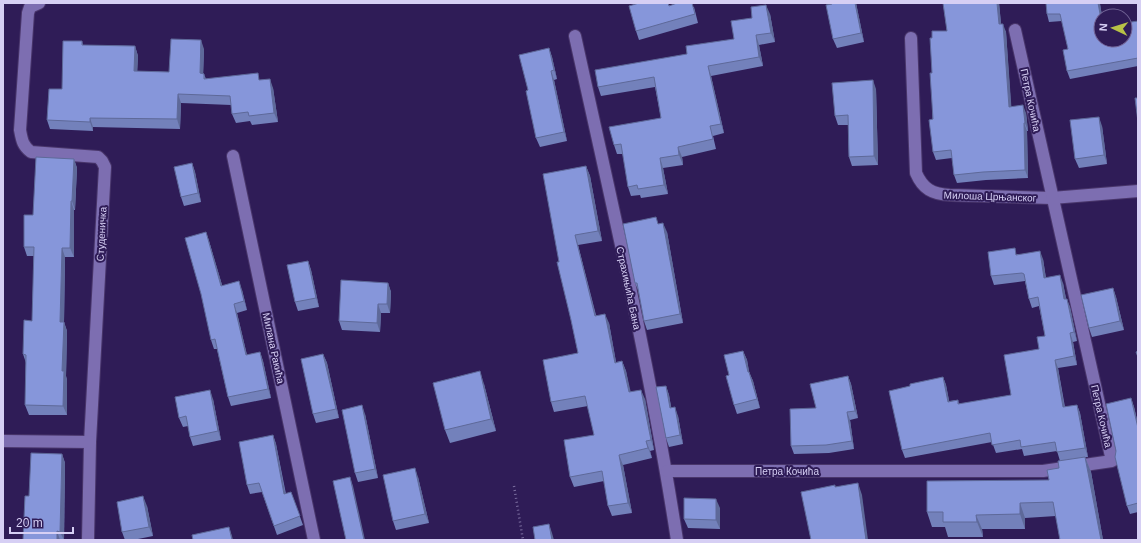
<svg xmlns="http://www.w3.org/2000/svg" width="1141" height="543" viewBox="0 0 1141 543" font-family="Arial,sans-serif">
	<rect width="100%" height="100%" fill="#2f1c57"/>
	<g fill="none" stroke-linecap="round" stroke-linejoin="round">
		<defs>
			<g id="minor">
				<path d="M39,3L30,7L28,13L20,130C22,141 23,146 31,152L98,157L102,161L105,167L90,442L88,540"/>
				<path d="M575,36C612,204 651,371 677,540"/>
				<path d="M911,38L916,173C923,189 932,194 950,195L1052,198L1138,191"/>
				<polyline points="233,156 314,540"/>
				<polyline points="3,441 90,442"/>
				<polyline points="667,471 1043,471 1112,461 1015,30"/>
			</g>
		</defs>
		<use href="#minor" stroke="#49366b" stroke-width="14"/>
		<polyline stroke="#7c6fa0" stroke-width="2.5" stroke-dasharray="1 3" stroke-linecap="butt" points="514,486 523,540"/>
		<use href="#minor" stroke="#7d6eb1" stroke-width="12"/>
	</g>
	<g fill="#7381bb">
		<polygon points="639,3 668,3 669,5 694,7 698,23 639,40 636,31"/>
		<polygon points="832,3 856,3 864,42 837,48 833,39"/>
		<polygon points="943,3 999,3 1001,24 1006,32 1011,107 1026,113 1028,131 1027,131 1028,178 986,180 957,183 954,175 952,158 936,160 933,152 932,73 932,38 947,31"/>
		<polygon points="1046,3 1107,3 1100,4 1102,16 1101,16 1101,40 1138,21 1138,66 1070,79 1067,71 1068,49 1062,21 1049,22 1047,14"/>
		<polygon points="770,14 775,42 759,45 763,66 711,76 724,133 713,136 716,149 682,157 683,165 663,168 668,194 641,198 640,195 631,196 628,187 623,154 617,154 614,145 661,118 655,87 601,96 598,87 687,54 734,39"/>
		<polygon points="82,41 83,45 135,46 138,56 137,71 169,72 204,49 203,73 204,74 206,79 260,80 273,88 278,122 252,125 250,121 236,123 232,114 231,105 181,103 180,129 93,127 93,131 50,129 47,120 62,89"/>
		<polygon points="549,48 552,57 557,79 554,80 567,141 540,147 536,138 528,90"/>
		<polygon points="876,89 878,165 852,166 849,157 848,125 838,125 835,116"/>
		<polygon points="1102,126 1107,164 1079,168 1075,159"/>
		<polygon points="74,159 77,168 75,210 74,210 74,257 65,257 64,322 67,331 66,376 67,380 67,415 29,415 25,405 26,363 23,354 32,321 34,256 27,256 24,247 33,215"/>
		<polygon points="192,163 195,172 201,202 184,206 181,197"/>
		<polygon points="586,166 590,176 602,241 578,245 596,315 609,323 616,362 622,361 626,371 630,392 645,399 654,450 650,451 652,458 623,465 632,513 612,516 608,506 604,481 574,487 570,477 594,435 588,406 554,412 551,402 578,353 571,320 559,262"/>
		<polygon points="206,232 209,241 222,285 242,290 247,310 237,313 247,355 260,352 263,361 271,398 231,406 228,397 217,349 214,349 211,340"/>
		<polygon points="667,232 683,323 647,330 644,321 638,290 635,283"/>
		<polygon points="1017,254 1043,259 1046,278 1063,283 1066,299 1070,307 1077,341 1073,342 1077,365 1058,368 1065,407 1077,405 1080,413 1088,457 1085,457 1091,472 1103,540 1060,540 1056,516 1025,518 1025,529 982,529 983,537 948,537 945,527 932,527 927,512 1049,480 1059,468 1060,461 1057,451 1024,456 1022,449 996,453 992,442 905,458 902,450 910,386 943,377 946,385 949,401 958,400 959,404 1011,395 1039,349 1045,336 1039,306 1032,308 1029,299 1025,281 994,285 991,276"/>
		<polygon points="308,261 311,270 319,307 298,311 295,302"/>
		<polygon points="388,283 391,292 390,313 381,313 380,332 342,330 339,321"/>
		<polygon points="1113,288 1116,297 1124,330 1092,337 1089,328"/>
		<polygon points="743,351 747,360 749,372 753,381 760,408 737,414 734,405 729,375"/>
		<polygon points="323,354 327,363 339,418 316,423 313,414"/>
		<polygon points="848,376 851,384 858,418 850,420 854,449 829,453 794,454 791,446 816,408"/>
		<polygon points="484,384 496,431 450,443 445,430"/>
		<polygon points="666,386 669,395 671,407 678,416 683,444 669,447 666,438"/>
		<polygon points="1131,398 1134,407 1138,424 1138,512 1130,514 1127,506"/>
		<polygon points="213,399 221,440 193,446 190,437 188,426 183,427 179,418"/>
		<polygon points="365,414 378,478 358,482 355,473"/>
		<polygon points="273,435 276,444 286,494 291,492 303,525 277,535 262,492 250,494 247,485"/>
		<polygon points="62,454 65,463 64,540 23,540 29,496"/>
		<polygon points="418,477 429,523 396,530 393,521"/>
		<polygon points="147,506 153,536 133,540 125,540 122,532"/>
		<polygon points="720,508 720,529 688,528 684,519"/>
	</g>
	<g fill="#5e6999">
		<polygon points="855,3 856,3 864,42 861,33"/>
		<polygon points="997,3 999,3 1002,33 999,24"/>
		<polygon points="1098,3 1099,3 1100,4 1102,16 1101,16 1101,19"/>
		<polygon points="766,5 770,14 775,42 771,33"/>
		<polygon points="1003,24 1006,32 1012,115 1009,107"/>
		<polygon points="756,35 759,45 763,66 759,57"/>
		<polygon points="201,40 204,49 203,82 200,73"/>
		<polygon points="135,46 138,56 137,80 134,71"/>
		<polygon points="549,48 552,57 557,79 554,70"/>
		<polygon points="708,66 711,76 724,133 721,124"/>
		<polygon points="551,71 554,80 567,141 564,132"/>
		<polygon points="270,79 273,88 278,122 274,113"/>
		<polygon points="873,80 876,89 878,165 874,156"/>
		<polygon points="178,94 181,103 180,129 177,119"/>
		<polygon points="1023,105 1026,113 1028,131 1025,123"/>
		<polygon points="1099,117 1102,126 1107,164 1104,155"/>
		<polygon points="90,118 93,127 93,131 90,122"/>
		<polygon points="1024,123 1027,131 1028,178 1025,170"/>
		<polygon points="678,147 682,157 683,165 679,155"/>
		<polygon points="660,158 663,168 668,194 664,185"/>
		<polygon points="74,159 77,168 75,210 72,201"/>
		<polygon points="192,163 195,172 201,202 198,193"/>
		<polygon points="586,166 590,176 602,241 598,231"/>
		<polygon points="71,201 74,210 74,257 70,248"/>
		<polygon points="663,223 667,232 683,323 680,314"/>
		<polygon points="206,232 209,241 225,295 221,286"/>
		<polygon points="575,235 578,245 598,325 595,316"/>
		<polygon points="62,248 65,257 64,322 67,331 66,376 67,380 67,415 63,406 60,322"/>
		<polygon points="1040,251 1043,259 1047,286 1044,278"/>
		<polygon points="308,261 311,270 319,307 316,298"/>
		<polygon points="1060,275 1063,283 1068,308 1064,299"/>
		<polygon points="239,281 242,290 247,310 244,301"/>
		<polygon points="388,283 391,292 390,313 387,304"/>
		<polygon points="1113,288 1116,297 1124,330 1120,321"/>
		<polygon points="1067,299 1070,307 1077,341 1074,332"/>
		<polygon points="234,304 237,313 249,364 246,355"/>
		<polygon points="378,304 381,313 380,332 377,323"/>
		<polygon points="605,314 609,323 618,373 615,363"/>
		<polygon points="1070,333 1073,342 1077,365 1074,356"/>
		<polygon points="743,351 747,360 751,381 748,372"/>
		<polygon points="260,352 263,361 271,398 268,389"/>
		<polygon points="323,354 327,363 339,418 336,409"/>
		<polygon points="1055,360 1058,368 1066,416 1063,407"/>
		<polygon points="622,361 626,371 633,402 629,392"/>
		<polygon points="480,371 484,384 496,431 491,419"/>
		<polygon points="749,372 753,381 760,408 757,399"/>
		<polygon points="848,376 851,384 858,418 855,411"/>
		<polygon points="943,377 946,385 951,410 948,402"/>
		<polygon points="666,386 669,395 673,417 670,408"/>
		<polygon points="210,390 213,399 221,440 218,431"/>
		<polygon points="641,390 645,399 654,450 651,440"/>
		<polygon points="1131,398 1134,407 1138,424 1138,428"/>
		<polygon points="362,405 365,414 378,478 375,469"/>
		<polygon points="1077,405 1080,413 1088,457 1085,448"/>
		<polygon points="675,407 678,416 683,444 680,435"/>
		<polygon points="847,412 850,420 854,449 852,441"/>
		<polygon points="273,435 276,444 287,503 284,494"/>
		<polygon points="646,441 650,451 652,458 648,448"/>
		<polygon points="62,454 65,463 64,540 60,532"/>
		<polygon points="619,455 623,465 632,513 628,503"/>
		<polygon points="1085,457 1091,472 1103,540 1101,540"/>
		<polygon points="415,468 418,477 429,523 425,514"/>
		<polygon points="350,477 353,486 365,540 364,540"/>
		<polygon points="858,483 862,495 868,540 866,540"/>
		<polygon points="143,496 147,506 153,536 149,527"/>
		<polygon points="716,499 720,508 720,529 716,520"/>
		<polygon points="1020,503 1025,518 1025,529 1020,514"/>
		<polygon points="976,515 982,529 983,537 977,522"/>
		<polygon points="549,524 552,533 554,540 552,540"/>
		<polygon points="229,527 232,536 233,540 232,540"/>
		<polygon points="57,531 60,540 57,540"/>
	</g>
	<g fill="#8696da" stroke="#5e6999">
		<polygon points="639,3 668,3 669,6 677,3 692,3 695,14 636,31 629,6"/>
		<polygon points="832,3 855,3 861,33 833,39 826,5 832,4"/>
		<polygon points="943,3 997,3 999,24 1003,24 1009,107 1023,105 1025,123 1024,123 1025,170 983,172 954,175 951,150 933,152 929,120 933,119 930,73 932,73 930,38 932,38 932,31 947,31"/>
		<polygon points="1046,3 1098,3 1101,19 1101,40 1125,40 1125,23 1138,21 1138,58 1067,71 1063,50 1068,49 1060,14 1047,14"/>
		<polygon points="766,5 771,33 756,35 759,57 708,66 721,124 710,126 713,139 678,147 679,155 660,158 664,185 638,189 637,185 628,187 621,144 614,145 609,127 661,118 654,77 598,87 595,70 687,54 686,46 734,39 731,21 752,18 751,7"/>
		<polygon points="171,39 201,40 200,73 204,74 204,79 258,73 259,80 270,79 274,113 249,116 248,112 232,114 230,96 178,94 177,119 90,118 90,122 47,120 49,89 62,89 63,41 82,41 82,45 135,46 134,71 169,72"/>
		<polygon points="549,48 554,70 551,71 564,132 536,138 526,91 528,90 519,55"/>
		<polygon points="873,80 874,156 849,157 848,115 835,116 832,83"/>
		<polygon points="1135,98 1138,98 1138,122"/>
		<polygon points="1099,117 1104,155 1075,159 1070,120"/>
		<polygon points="36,157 74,159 72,201 71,201 70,248 62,248 60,322 64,322 62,371 64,371 63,406 25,405 26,355 23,354 24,320 32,321 34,247 24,247 24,215 33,215"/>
		<polygon points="192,163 198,193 181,197 174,167"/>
		<polygon points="586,166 598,231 575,235 595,316 605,314 615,363 622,361 629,392 641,390 651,440 646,441 648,448 619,455 628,503 608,506 602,471 570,477 564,440 594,435 585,396 551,402 543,360 578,353 571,320 557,262 559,262 543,174"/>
		<polygon points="656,217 658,224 663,223 680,314 644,321 637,283 635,283 623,224"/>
		<polygon points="206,232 221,286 239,281 244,301 234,304 246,355 260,352 268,389 228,397 215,339 211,340 201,294 185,238"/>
		<polygon points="1015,248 1016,255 1040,251 1044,278 1060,275 1064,299 1067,299 1074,332 1070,333 1074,356 1055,360 1063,407 1077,405 1085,448 1057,452 1055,442 1021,447 1020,440 992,445 990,433 902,450 889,391 910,386 910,384 943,377 948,402 958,400 958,404 1011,395 1004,355 1039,349 1037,337 1045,336 1038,297 1029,299 1024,274 1022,273 991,276 988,252"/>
		<polygon points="308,261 316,298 295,302 287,265"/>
		<polygon points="341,280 388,283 387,304 378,304 377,323 339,321"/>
		<polygon points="1113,288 1120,321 1089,328 1081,295"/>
		<polygon points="743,351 748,372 749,372 757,399 734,405 726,376 729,375 724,355"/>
		<polygon points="1138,351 1138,357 1136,352"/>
		<polygon points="323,354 336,409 313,414 301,359"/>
		<polygon points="480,371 491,419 445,430 433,383"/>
		<polygon points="848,376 855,411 847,412 852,441 826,445 791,446 790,409 816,408 810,384"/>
		<polygon points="666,386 670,408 675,407 680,435 666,438 656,387"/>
		<polygon points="210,390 218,431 190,437 186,416 179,418 175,397"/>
		<polygon points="1131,398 1138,428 1138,503 1127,506 1115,457 1116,451 1106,404"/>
		<polygon points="362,405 375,469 355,473 342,410"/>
		<polygon points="273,435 284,494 291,492 300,516 274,526 259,483 247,485 239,442"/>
		<polygon points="31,453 62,454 60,532 57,531 57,540 23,540 25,496 29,496"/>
		<polygon points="1085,457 1101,540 1060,540 1053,502 1020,503 1020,514 976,515 977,522 943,522 943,512 927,512 927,481 1049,480 1047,470 1059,468 1058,461"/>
		<polygon points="415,468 425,514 393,521 383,475"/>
		<polygon points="350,477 364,540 346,540 333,481"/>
		<polygon points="858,483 866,540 811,540 801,492 835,485 835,487"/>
		<polygon points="143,496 149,527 122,532 117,502"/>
		<polygon points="684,498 716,499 716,520 684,519"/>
		<polygon points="549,524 552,540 535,540 533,527"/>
		<polygon points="229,527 232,540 193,540 192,535"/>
	</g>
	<g text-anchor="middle" stroke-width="4" stroke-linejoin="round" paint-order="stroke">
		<g font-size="10" fill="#d6cff4" stroke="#2f1c57">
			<text transform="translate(1031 100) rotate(78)" y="4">Петра Кочића</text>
			<text transform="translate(990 196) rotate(2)" y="4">Милоша Црњанског</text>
			<text transform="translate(101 234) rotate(-87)" y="4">Студеничка</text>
			<text transform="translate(629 288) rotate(78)" y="4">Страхињића Бана</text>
			<text transform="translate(274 348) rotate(78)" y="4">Милана Ракића</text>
			<text transform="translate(1102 416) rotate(77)" y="4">Петра Кочића</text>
			<text x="787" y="475">Петра Кочића</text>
		</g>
	</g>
	<rect width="1141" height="543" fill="none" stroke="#d6cff4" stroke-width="8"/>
	<g transform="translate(1113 28) rotate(274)"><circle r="19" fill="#2f1c57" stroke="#726496"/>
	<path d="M0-3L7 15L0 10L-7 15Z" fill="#b8c147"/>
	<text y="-6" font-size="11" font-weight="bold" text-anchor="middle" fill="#d6cff4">N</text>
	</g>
	<path d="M10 527v6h63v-6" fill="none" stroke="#d6cff4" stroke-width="2"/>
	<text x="16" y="527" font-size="12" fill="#d6cff4" stroke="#2f1c57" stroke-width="3" paint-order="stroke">20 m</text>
</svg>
